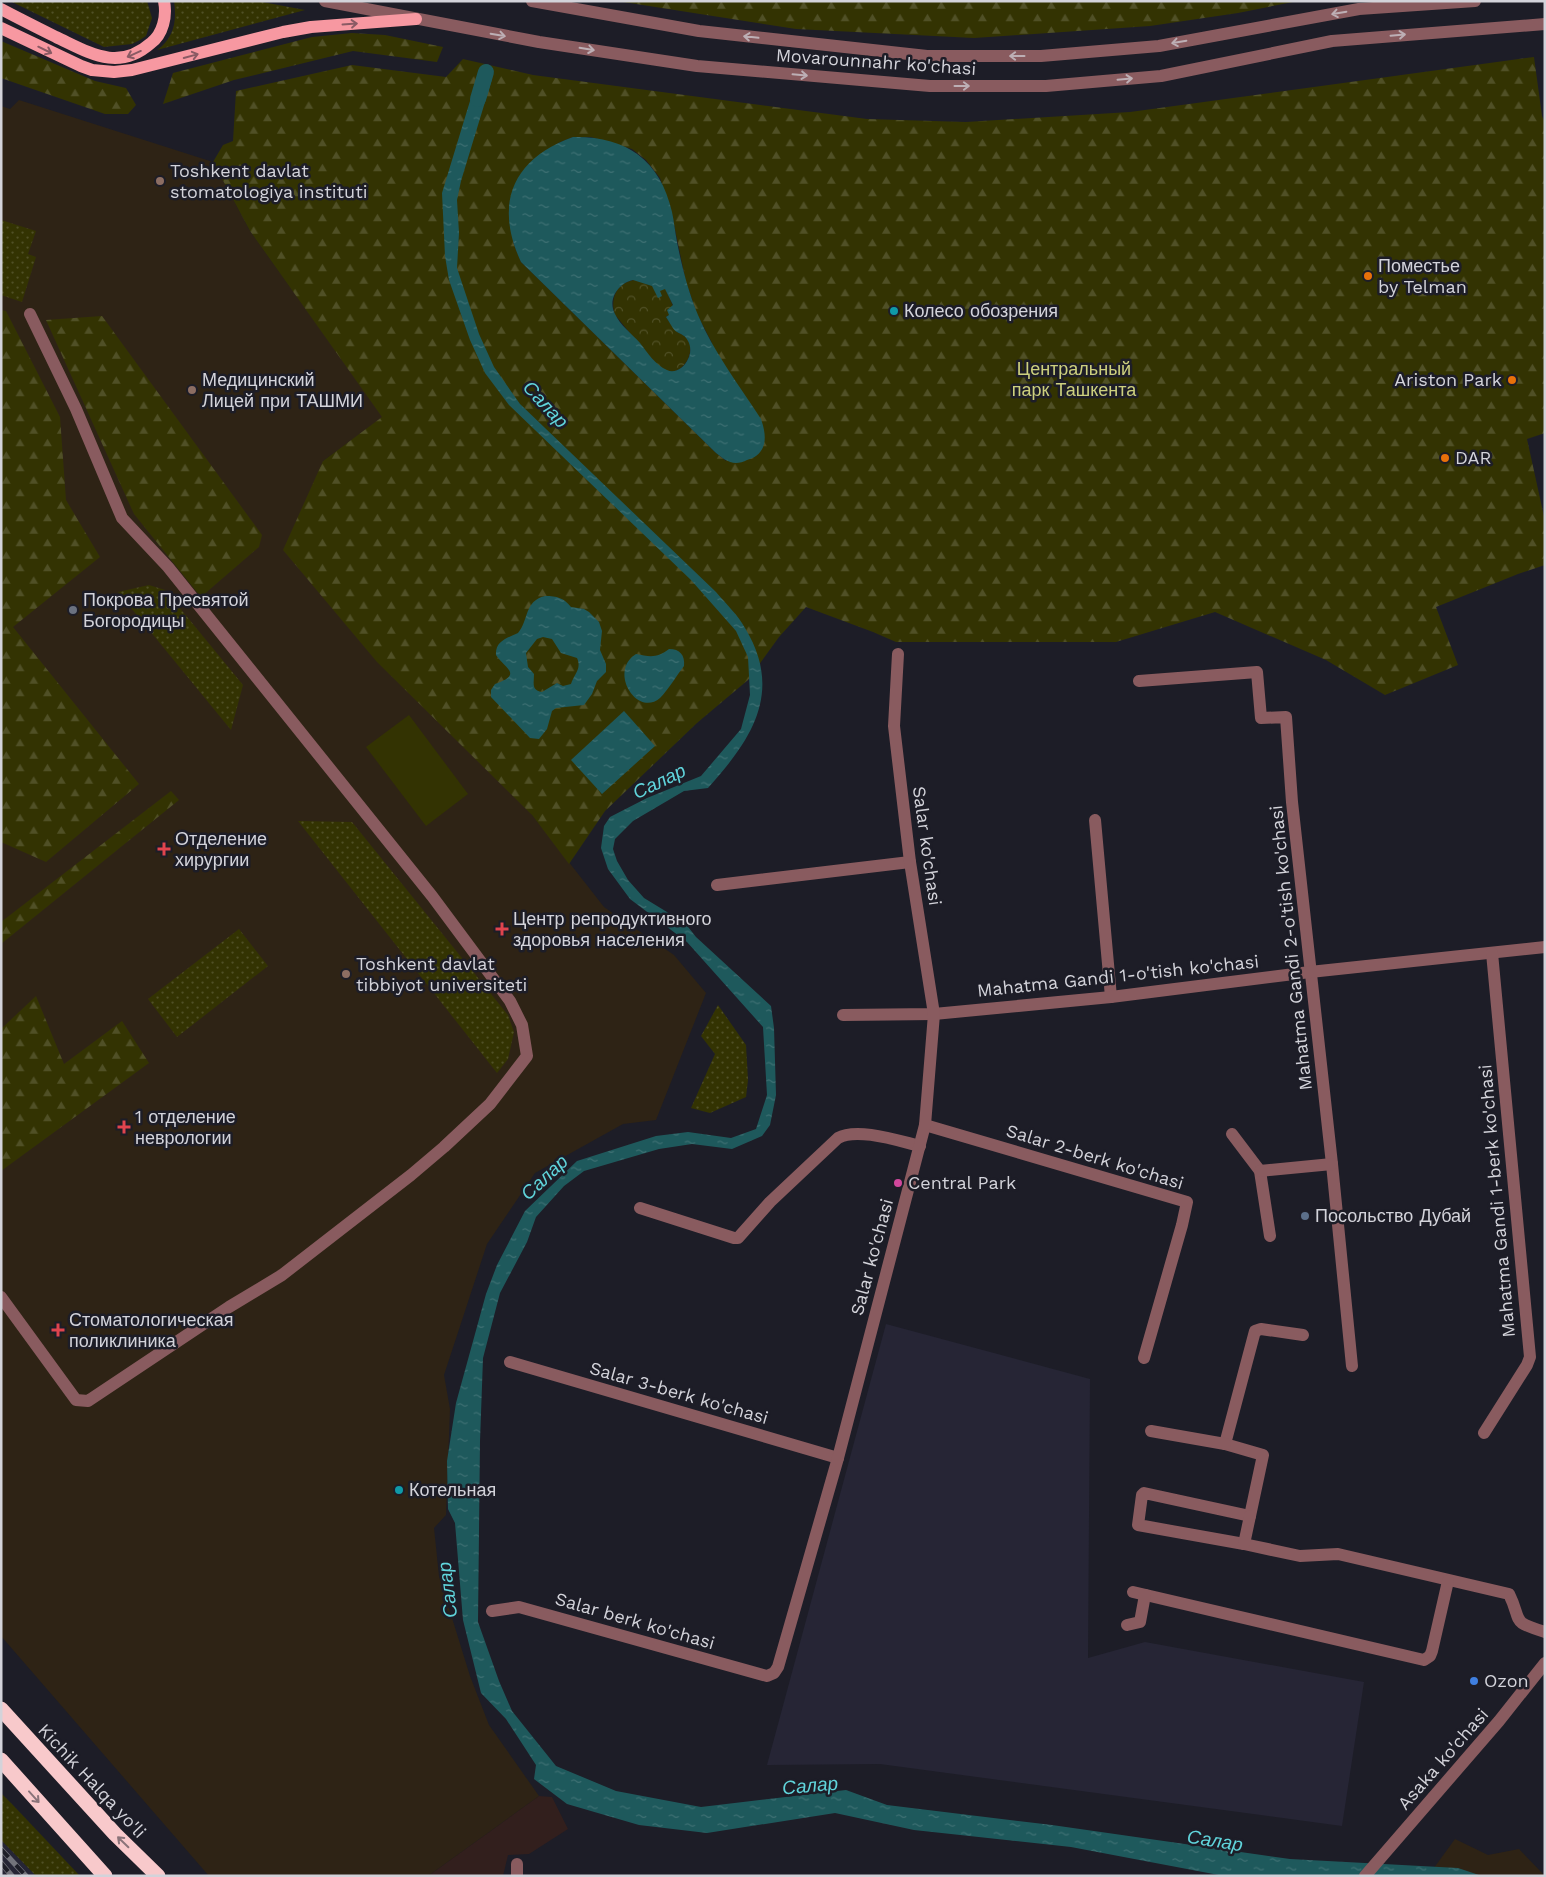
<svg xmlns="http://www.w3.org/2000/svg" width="1546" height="1877" viewBox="0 0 1546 1877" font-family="'Work Sans',sans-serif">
	<defs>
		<pattern id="grass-dots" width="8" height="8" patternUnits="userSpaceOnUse" patternTransform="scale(1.25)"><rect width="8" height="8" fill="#333302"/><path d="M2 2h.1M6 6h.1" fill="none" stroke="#505026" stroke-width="1.8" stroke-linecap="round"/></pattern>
		<pattern id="forest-firs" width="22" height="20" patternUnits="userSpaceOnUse" patternTransform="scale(1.25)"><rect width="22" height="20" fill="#333302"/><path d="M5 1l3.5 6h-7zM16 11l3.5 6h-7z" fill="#505026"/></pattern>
		<pattern id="park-crowns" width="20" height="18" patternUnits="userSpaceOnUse" patternTransform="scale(1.25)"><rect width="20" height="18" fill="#333302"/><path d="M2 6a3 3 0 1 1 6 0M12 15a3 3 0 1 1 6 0" fill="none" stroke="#505026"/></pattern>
		<pattern id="water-ripples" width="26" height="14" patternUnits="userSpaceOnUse" patternTransform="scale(1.25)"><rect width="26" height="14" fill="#1e595c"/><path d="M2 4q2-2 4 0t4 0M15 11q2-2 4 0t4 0" fill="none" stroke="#3e7073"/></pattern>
	</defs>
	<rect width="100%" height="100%" fill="#1d1d27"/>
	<polygon fill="#321f1d" points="539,1796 552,1797 568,1829 529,1854 508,1855 503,1876 428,1876"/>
	<g fill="#262535">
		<polygon points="886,1324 1090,1379 1088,1658 1145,1642 1364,1682 1342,1826 880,1764 767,1765"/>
		<polygon points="1,1840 6,1845 36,1876 1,1876"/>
	</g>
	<g fill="#2e2315">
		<polygon points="19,100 213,162 250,231 383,417 323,461 532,815 604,907 674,955 706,993 656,1120 623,1124 535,1173 487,1244 444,1375 450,1409 446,1515 434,1528 439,1576 470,1676 489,1725 539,1796 428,1876 209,1876 1,1636 1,106 10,109"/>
		<polygon points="1455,1839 1488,1855 1519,1849 1545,1876 1428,1876"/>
	</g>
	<g fill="url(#grass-dots)">
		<polygon points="10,1 147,1 152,18 146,36 140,40 132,44 104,47"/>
		<path d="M174,1H257L305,10L157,50C174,38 177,21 174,1Z"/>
		<polygon points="1,220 36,231 28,254 36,257 22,302 1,295"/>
		<polygon points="149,585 165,590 243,685 231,730 118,592"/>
		<polygon points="298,821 352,822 508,1015 514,1032 508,1059 497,1073"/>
		<polygon points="239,929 268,966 177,1037 148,999"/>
		<polygon points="718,1005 746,1045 748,1080 746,1097 710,1113 691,1108 715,1054 701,1036"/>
		<polygon points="1,1793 12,1804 80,1876 36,1876 6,1845 1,1840"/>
	</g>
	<g fill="url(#forest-firs)" fill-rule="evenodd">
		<polygon points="617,1 1298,1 1238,13 1150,26 974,38 796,29"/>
		<polygon points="352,33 385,35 443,47 437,62 353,51 234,80 163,104 173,73 312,37"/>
		<polygon points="1,41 95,81 126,88 136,105 128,114 105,114 1,78"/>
		<path d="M1534,57L1542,116L1545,123V433L1527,439L1545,521V565L1518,574L1436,607L1458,665L1385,695L1326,660L1215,612L1116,642H896L873,632L806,607L779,637L748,680L697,723L605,811L569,864L532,815L377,662L283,550L323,461L382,417L250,231L213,162L223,145L233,141L236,91L352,65L446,77L463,59L533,75L867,119L966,122L1130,112ZM573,137H591L632,149L646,160L660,178L671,210L686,282L697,314L712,343L726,461L715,452L521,262L513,242L558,143Z"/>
		<polygon points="1,310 6,311 60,417 66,500 100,557 13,627 139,784 46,862 1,842"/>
		<polygon points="102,316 262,535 259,547 201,597 134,514 46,320"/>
		<polygon points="171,791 179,800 1,944 1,922"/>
		<polygon points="36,996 64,1064 122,1021 149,1063 1,1171 1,1029"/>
	</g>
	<path fill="url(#park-crowns)" d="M634,280L648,283L659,291L665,288L673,306L669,315L666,317C669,321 672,326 675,330C679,334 685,334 689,342C695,355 680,378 665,370C652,363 626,327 615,315C610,299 616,283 634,280Z"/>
	<polygon fill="#333302" points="409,715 468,794 426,826 366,747"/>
	<g fill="url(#water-ripples)" fill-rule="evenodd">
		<path d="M477,78L492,79L461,181L457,200L459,233L457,268L479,334L494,367L520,404L716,592C726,604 738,615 745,628C784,692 751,740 708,788L684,791L633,821L615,839L613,849L617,861L628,880L644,898L685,923L696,937L771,1006L774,1028L776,1095L770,1125L762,1136L732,1149L692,1144L659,1149L584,1171L564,1186L536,1217L527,1242L500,1293L483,1358L480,1441L478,1622L499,1681L512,1711L556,1766L616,1791L701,1807L846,1790L887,1805L1052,1825L1290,1859L1458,1868L1482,1876H1224L1071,1847L914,1830L835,1813L707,1833L639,1825L567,1804L534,1779L536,1765L506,1719L481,1693L463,1620L455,1523L448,1509L447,1461L456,1403L486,1294L497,1265L525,1211L577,1161L656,1136L688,1132L731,1138L756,1129L767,1095L763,1027L687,942L630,899L608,869L601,848L604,826L610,817L647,798L701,776L741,729L750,695L748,657L736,631L691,580L509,405L485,373L470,340L449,280L445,256L442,193Z"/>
		<path d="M573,137C625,136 660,159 672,212C674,221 675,232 677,242C682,267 688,291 698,315C713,351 739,385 761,419C767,436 768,454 747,460C744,462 739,463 736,463C728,463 721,457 715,452L521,262C494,204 512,159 573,137ZM633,280L652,286L658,298L662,296L660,291L665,289L673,305L667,310L669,315L666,317C669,321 673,330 677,332C682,335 685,335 688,341C691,346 691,354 688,359C685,367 675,374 667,370C656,366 647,352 640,343C632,334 620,325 615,314C607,299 619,283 633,280Z"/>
		<path d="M545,596C557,596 564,598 571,607L584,609L589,612L599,622L602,631L600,650L606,664V672L597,681L592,694L584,705L556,708L552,711L547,729L539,739L530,738L491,697V690L495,684C524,674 504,668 496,655C495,641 507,638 518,633C529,620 524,601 545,596ZM543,637L552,639L561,653L577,658C582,669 574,674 571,684L563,686L557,683L542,692C531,690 534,683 534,674L528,667L526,653L537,639Z"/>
		<path d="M669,649C680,649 685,655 684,666C676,676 669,689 660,698C637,718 608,671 636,654C650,657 658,658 669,649Z"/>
		<polygon points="624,711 655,746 602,794 571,760"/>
	</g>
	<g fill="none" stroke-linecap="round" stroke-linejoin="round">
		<polyline stroke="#1e595c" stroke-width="16" points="478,99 486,72"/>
		<g stroke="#895b5f" stroke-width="12">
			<polyline points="325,1 539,42 697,66 930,86 1046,86 1161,76 1332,41 1545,24"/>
			<polyline points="532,1 699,31 927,56 1041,56 1159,46 1359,9 1475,1"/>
			<polyline points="1139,681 1257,672 1261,718 1286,717 1292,802 1332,1164 1352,1366"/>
			<polyline points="1095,820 1111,997"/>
			<polyline points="717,885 910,862"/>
			<polyline points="843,1015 934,1014 1111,997 1310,972 1545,947"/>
			<polyline points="925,1125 1187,1202 1182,1225 1144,1358"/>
			<polyline points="1232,1134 1260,1171 1270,1236"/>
			<polyline points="1260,1171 1332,1164"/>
			<path d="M640,1208L734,1238H738L770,1202L838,1138C857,1127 899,1141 920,1146"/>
			<polyline points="1,1297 76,1400 88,1401 229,1307 282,1275 411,1175 444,1147 490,1104 527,1056 522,1025 510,1001 432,896 168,567 122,518 76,409 30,314"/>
			<path d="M1303,1335L1261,1329L1255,1331L1225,1444L1263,1455L1250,1516L1144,1493L1142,1495L1138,1525L1244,1544L1300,1556L1338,1554L1509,1594C1523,1622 1509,1621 1545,1632"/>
			<polyline points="510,1362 838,1458"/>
			<polyline points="1151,1431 1225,1444"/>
			<polyline points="1484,1433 1527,1365 1530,1357 1492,953"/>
			<polyline points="1244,1544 1250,1516"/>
			<polyline points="1133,1592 1424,1660 1430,1656 1432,1651 1448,1581"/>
			<polyline points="492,1611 519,1607 767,1676 774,1673 778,1667 838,1458 925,1125 934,1014 910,862 894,726 898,654"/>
			<polyline points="1127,1625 1140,1622 1145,1595"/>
			<polyline points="517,1876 517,1864"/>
			<polyline points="1365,1876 1499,1721 1545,1663"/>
		</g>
		<g stroke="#f798a1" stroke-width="12">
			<path d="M1,9C20,19 38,28 56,37C90,53 118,72 151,43C163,34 167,16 164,1"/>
			<polyline points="1,28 81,66 92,70 114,72 132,70 283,32 311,27 416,19"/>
		</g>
		<g stroke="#f8c9cb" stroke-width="15">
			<polyline points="1,1709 115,1834 158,1876"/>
			<polyline points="1,1760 105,1876"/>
		</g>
		<defs>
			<g id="rail">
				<polyline points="1,1849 26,1876"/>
				<polyline points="1,1863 12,1876"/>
			</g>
		</defs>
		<use href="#rail" stroke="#73737b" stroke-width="5.5"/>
		<use href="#rail" stroke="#1d1d27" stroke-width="4" stroke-dasharray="11" stroke-linecap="butt"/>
	</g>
	<defs><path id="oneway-shaft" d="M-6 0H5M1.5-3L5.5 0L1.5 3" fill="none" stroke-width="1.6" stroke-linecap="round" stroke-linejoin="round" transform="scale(1.25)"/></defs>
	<g stroke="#bdafb5">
		<use href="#oneway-shaft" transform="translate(1339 13) rotate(170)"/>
		<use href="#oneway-shaft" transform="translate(498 35) rotate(10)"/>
		<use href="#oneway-shaft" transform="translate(1398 35) rotate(-5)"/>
		<use href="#oneway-shaft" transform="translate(751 37) rotate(-174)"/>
		<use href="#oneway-shaft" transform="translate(1179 42) rotate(170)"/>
		<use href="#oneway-shaft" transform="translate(587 49) rotate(9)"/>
		<use href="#oneway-shaft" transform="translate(1017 56) rotate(-180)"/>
		<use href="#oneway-shaft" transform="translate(800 75) rotate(5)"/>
		<use href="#oneway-shaft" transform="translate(1125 79) rotate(-5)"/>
		<use href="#oneway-shaft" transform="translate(962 86)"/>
	</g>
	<g stroke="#8a5a64">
		<use href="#oneway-shaft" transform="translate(350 24) rotate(-4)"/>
		<use href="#oneway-shaft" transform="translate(45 50) rotate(26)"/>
		<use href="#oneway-shaft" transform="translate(134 54) rotate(156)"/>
		<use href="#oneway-shaft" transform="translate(191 56) rotate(-15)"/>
	</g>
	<g stroke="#8a7379">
		<use href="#oneway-shaft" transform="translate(34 1797) rotate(48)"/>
		<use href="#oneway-shaft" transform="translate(123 1842) rotate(-136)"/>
	</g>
	<g fill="#8d6e63" stroke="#1d1d27" stroke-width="2">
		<circle cx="160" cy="181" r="5"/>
		<circle cx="192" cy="390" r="5"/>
		<circle cx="346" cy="974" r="5"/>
	</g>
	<g fill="#e8710a" stroke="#1d1d27" stroke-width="2">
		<circle cx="1368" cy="276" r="5"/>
		<circle cx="1512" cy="380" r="5"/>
		<circle cx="1445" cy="458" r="5"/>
	</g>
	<g fill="#0f9aa8" stroke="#1d1d27" stroke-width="2">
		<circle cx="894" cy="311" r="5"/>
		<circle cx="399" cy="1490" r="5"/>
	</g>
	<circle fill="#6b7280" stroke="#1d1d27" stroke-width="2" cx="73" cy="610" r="5"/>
	<g fill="#e0444e" stroke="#1d1d27" stroke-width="2">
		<path d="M161.5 841.5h5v5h5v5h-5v5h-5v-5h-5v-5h5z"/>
		<path d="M499.5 921.5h5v5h5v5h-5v5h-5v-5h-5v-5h5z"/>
		<path d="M121.5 1119.5h5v5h5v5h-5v5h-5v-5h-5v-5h5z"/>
		<path d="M55.5 1322.5h5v5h5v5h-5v5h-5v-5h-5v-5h5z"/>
	</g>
	<circle fill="#d1479c" stroke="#1d1d27" stroke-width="2" cx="898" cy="1183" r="5"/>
	<circle fill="#5c6f8a" stroke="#1d1d27" stroke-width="2" cx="1305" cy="1216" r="5"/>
	<circle fill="#3f7fe0" stroke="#1d1d27" stroke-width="2" cx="1474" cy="1681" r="5"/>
	<g text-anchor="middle" stroke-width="5" stroke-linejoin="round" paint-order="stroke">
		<g font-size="18" fill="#d3d3da" stroke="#1d1d27">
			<text transform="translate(876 62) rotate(4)" y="6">Movarounnahr ko'chasi</text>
			<text transform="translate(927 846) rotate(82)" y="6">Salar ko'chasi</text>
			<text transform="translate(1291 948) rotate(-96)" y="6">Mahatma Gandi 2-o'tish ko'chasi</text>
			<text transform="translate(1118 976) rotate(-6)" y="6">Mahatma Gandi 1-o'tish ko'chasi</text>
			<text transform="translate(1095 1157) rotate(17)" y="6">Salar 2-berk ko'chasi</text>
			<text transform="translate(1497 1201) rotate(-95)" y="6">Mahatma Gandi 1-berk ko'chasi</text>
			<text transform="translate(872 1257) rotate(-75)" y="6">Salar ko'chasi</text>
			<text transform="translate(679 1393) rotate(16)" y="6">Salar 3-berk ko'chasi</text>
			<text transform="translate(635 1621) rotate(16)" y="6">Salar berk ko'chasi</text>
			<text transform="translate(1443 1759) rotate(-49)" y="6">Asaka ko'chasi</text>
			<text transform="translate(92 1781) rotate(47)" y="6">Kichik Halqa yo'li</text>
		</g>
		<g font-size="18" fill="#d3d3da" stroke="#1d1d27" text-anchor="start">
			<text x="170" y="177">Toshkent davlat<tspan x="170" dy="21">stomatologiya instituti</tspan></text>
			<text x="1378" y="272">Поместье<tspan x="1378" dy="21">by Telman</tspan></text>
			<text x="904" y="317">Колесо обозрения</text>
			<text x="202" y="386">Медицинский<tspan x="202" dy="21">Лицей при ТАШМИ</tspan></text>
			<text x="1502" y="386" text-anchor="end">Ariston Park</text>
			<text x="1455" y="464">DAR</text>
			<text x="83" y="606">Покрова Пресвятой<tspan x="83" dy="21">Богородицы</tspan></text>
			<text x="175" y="845">Отделение<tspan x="175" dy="21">хирургии</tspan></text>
			<text x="513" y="925">Центр репродуктивного<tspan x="513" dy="21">здоровья населения</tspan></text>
			<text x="356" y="970">Toshkent davlat<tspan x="356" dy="21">tibbiyot universiteti</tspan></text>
			<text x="135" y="1123">1 отделение<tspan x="135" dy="21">неврологии</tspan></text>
			<text x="908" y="1189">Central Park</text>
			<text x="1315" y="1222">Посольство Дубай</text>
			<text x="69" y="1326">Стоматологическая<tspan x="69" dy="21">поликлиника</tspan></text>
			<text x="409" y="1496">Котельная</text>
			<text x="1484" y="1687">Ozon</text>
		</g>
		<g font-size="18" fill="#cdd07e" stroke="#1d1d27">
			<text x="1074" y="375">Центральный<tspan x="1074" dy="21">парк Ташкента</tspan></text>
		</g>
		<g font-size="19" font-style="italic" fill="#60d4db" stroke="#1d1d27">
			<text transform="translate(546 404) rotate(47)" y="7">Салар</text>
			<text transform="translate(659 781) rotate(-26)" y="7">Салар</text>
			<text transform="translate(544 1177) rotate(-43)" y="7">Салар</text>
			<text transform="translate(447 1590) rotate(-97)" y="7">Салар</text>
			<text transform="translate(810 1785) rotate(-5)" y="7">Салар</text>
			<text transform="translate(1215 1840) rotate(9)" y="7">Салар</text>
		</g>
	</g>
	<rect width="1546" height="1877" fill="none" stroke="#d3d3da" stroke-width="5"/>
</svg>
